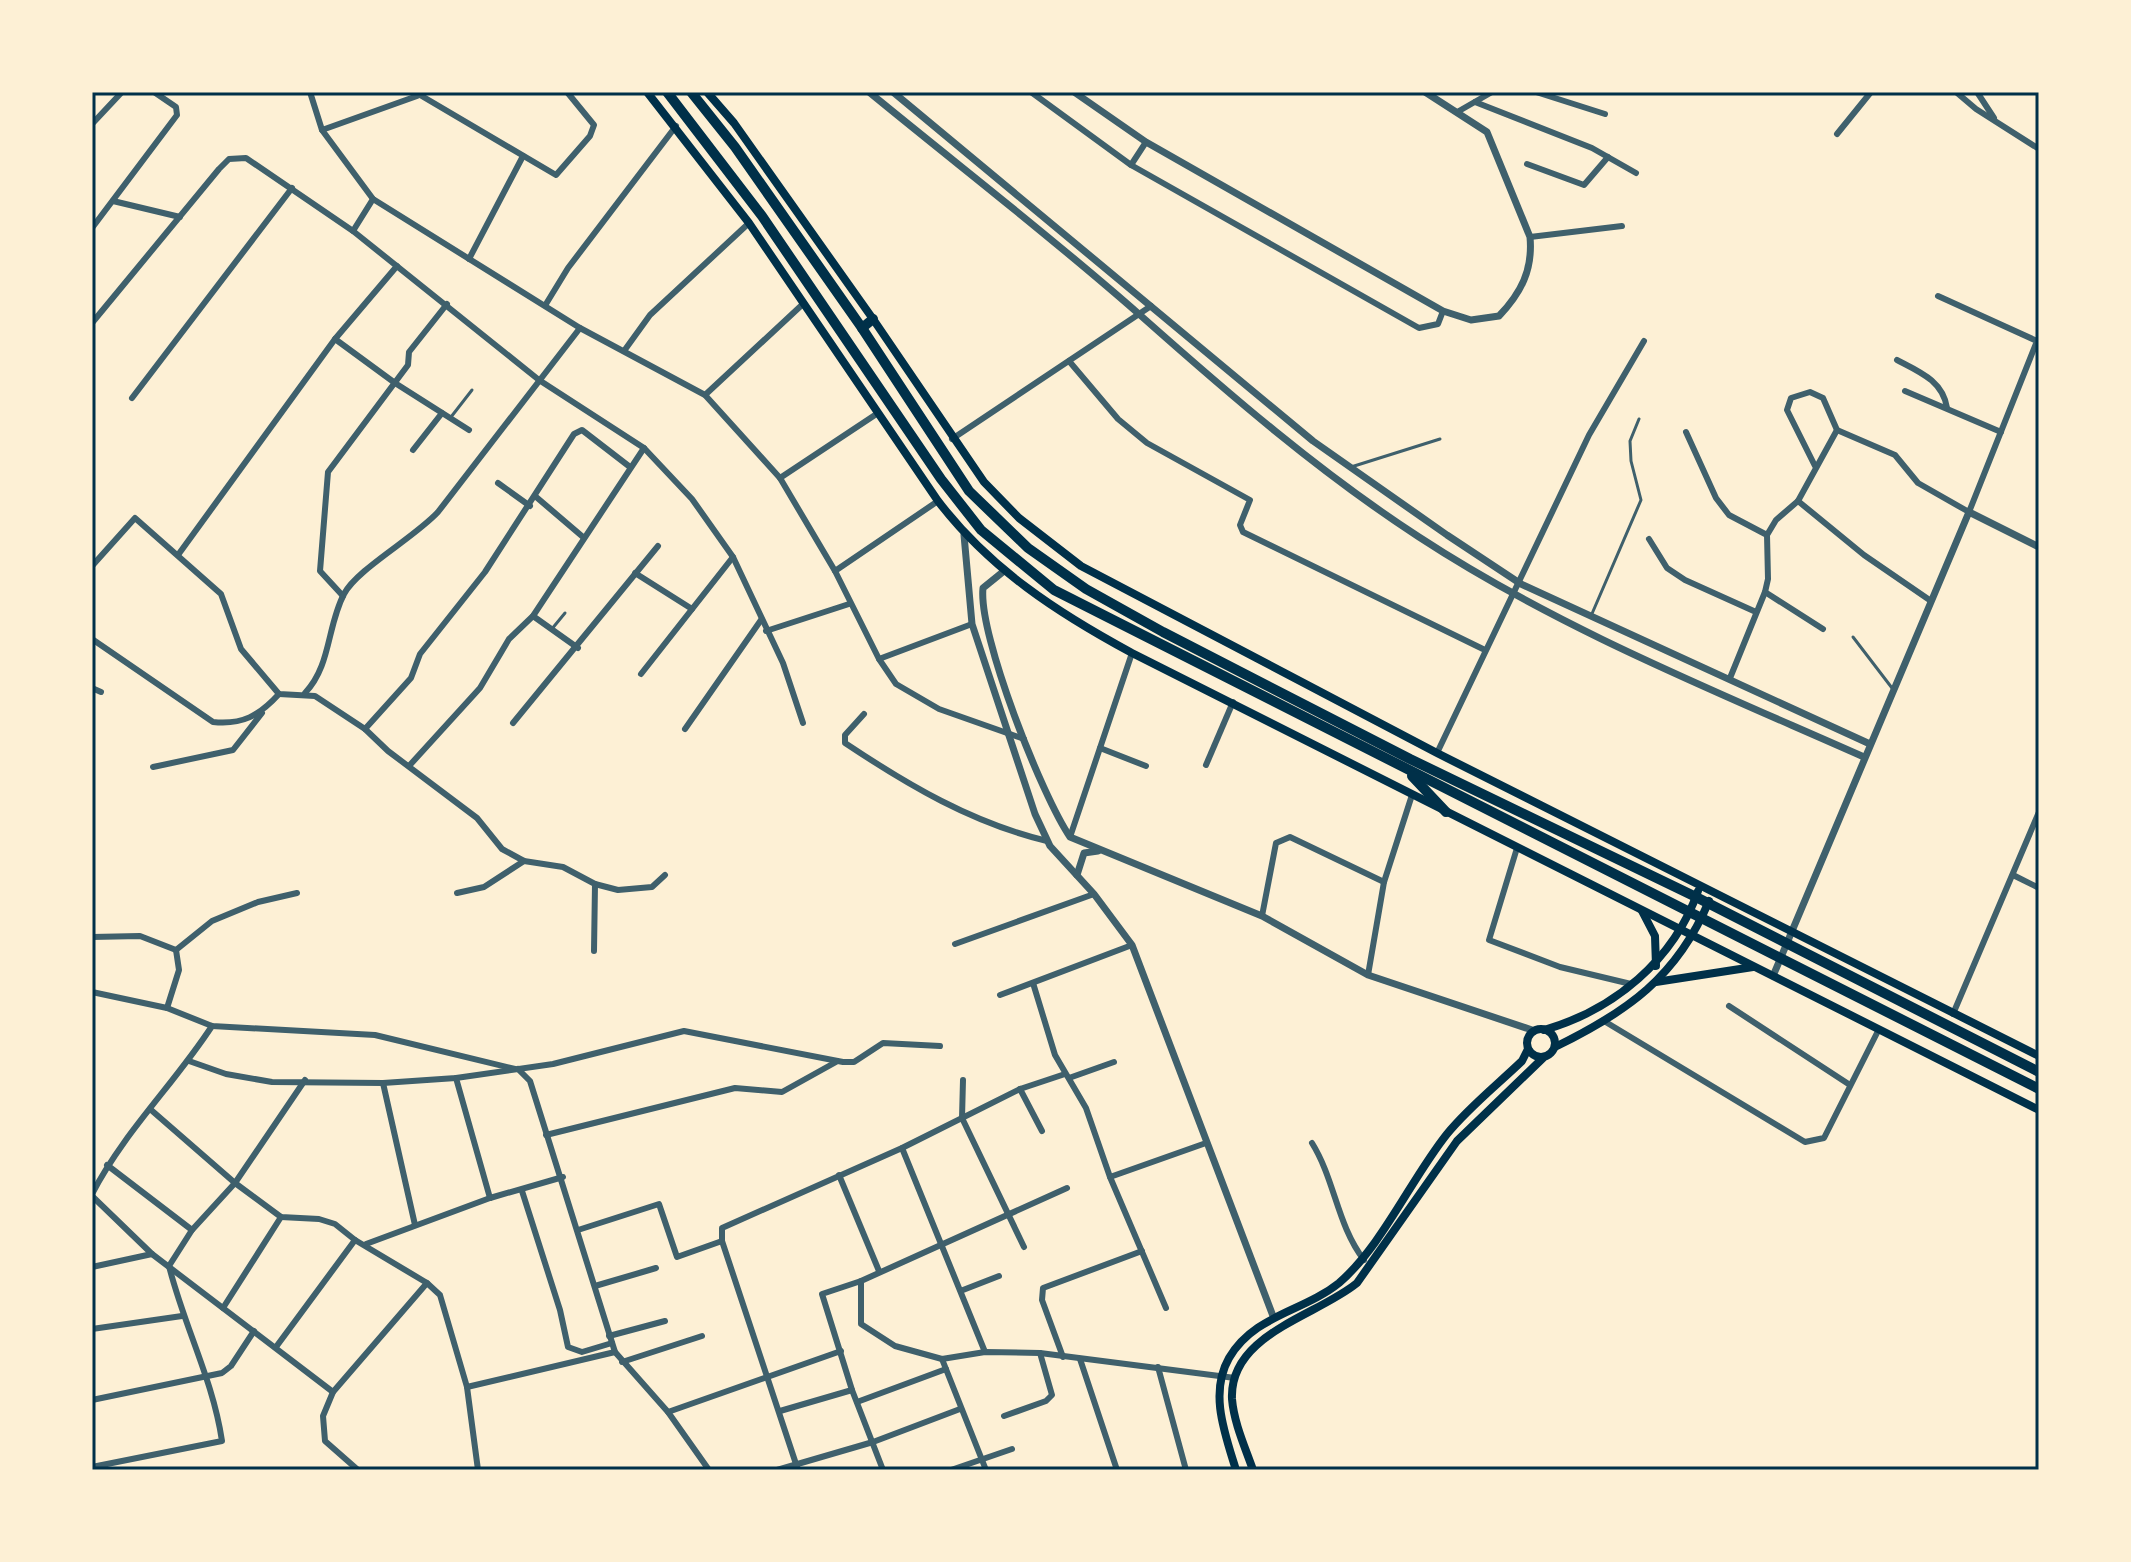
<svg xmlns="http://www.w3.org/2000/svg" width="2131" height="1562" viewBox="0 0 2131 1562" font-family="'Work Sans',sans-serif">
	<rect width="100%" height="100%" fill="#fdf0d5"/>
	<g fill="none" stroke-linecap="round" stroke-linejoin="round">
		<g stroke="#3f606c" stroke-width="3">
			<polyline points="451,417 472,390"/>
			<polyline points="1351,467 1440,439"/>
			<polyline points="1591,616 1641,500 1631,461 1630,441 1639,419"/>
			<polyline points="551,630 565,613"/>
			<polyline points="1853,637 1892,688"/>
		</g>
		<g stroke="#3f606c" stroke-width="6">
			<polyline points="310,92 322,130 373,199 580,328 705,395 780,478 835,571 879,659 896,684 939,709 1024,739"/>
			<polyline points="415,92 556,175 590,136 594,125 567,92"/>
			<polyline points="1031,92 1131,165 1419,328 1438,324 1443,311"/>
			<polyline points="1536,92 1605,114"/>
			<polyline points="1903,92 1912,92"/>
			<polyline points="1956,92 1976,109 2039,149"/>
			<polyline points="1977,92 1994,118"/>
			<polyline points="1475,102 1592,148 1636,173"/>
			<polyline points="1459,111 1492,92"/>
			<polyline points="92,124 122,92"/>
			<polyline points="322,130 417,96"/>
			<polyline points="1837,134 1871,92"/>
			<polyline points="1527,164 1584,185 1608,157"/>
			<polyline points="1131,165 1146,142"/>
			<polyline points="113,201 180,217"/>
			<polyline points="92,228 177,115 176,107 154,92"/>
			<polyline points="353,231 373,199"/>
			<polyline points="1530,237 1622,226"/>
			<polyline points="469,259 523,156"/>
			<polyline points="546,304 568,268 676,126"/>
			<polyline points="92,323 219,169 229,159 246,158 353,231 539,380 644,448 692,499 733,557 783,663 803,723"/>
			<polyline points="335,339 395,383 469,430"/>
			<polyline points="624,351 650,315 749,223"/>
			<path d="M1897,360C1920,372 1943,381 1947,408"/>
			<polyline points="1069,361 1118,419 1147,443 1250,500 1240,525 1243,532 1485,650"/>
			<polyline points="1905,391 2001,432"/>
			<polyline points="705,395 804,303"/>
			<polyline points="132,398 292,188"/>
			<polyline points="1686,432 1716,498 1729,515 1767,535"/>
			<polyline points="952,439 1151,306"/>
			<polyline points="413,450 442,413"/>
			<polyline points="1815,466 1787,410 1791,398 1810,392 1823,398 1837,430 1895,455 1918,483 1969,512 2037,341 1938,296"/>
			<polyline points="780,478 878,413"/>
			<polyline points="498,483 530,506"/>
			<polyline points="535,496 583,537"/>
			<polyline points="1798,501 1864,555 1931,601"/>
			<polyline points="1649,539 1667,568 1685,580 1756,612"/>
			<polyline points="178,555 335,339 397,266"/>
			<polyline points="92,566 135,518 221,594 241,649 279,694 315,696 365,729 388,751 477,818 502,849 524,861 563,867 595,884 618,890 652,887 665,875"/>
			<polyline points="835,571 938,501"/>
			<polyline points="635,573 692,609"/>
			<polyline points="1765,592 1823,629"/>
			<polyline points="343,596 320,571 328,472 408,365 409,352 447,304"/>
			<polyline points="533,616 578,648"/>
			<polyline points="766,631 849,604"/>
			<path d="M92,639L213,722C242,725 259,716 279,694"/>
			<polyline points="879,659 972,624"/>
			<polyline points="641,674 733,557"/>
			<polyline points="1730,678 1765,592 1768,579 1767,535 1776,520 1798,501 1837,430"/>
			<polyline points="92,688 101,692"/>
			<path d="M305,693C331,666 327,626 344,594C357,569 414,538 438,512L580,328"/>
			<path d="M864,714L845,735V743C908,785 972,823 1047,841"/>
			<polyline points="513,723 658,546"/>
			<polyline points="365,729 411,678 420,654 485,572 574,434 582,430 630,467"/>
			<polyline points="685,729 761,620"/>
			<polyline points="1100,748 1146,766"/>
			<polyline points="1437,753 1589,435 1644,341"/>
			<polyline points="1206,765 1233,702"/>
			<polyline points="409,766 480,688 509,639 533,616 644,448"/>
			<polyline points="153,767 233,750 262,713"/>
			<polyline points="1070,837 1132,653"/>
			<polyline points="1517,848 1489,940 1560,967 1631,984"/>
			<polyline points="2013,875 2039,888"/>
			<polyline points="457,893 484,887 524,861"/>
			<polyline points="1262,916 1276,843 1290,837 1384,882"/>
			<polyline points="92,937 140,936 176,950"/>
			<polyline points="955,944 1094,894"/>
			<polyline points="176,950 212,921 258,902 297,893"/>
			<polyline points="594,951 595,884"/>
			<polyline points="1368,975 1384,882 1412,795"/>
			<polyline points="1033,983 1055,1055 1086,1108 1110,1177 1166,1308"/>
			<polyline points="92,992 167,1008 212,1026 375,1035 515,1069"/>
			<polyline points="1000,995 1132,945"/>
			<polyline points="1729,1006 1850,1085"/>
			<polyline points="167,1008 179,970 176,950"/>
			<polyline points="1953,1014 2039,812"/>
			<polyline points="1604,1021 1805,1142 1824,1138 1879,1029"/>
			<polyline points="189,1061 226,1074 272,1082 383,1083 456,1078 553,1064 684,1031 843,1062 854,1062 883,1043 940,1046"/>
			<polyline points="518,1069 530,1081 615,1352 668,1412 709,1470"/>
			<polyline points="456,1078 490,1198"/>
			<polyline points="1069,1078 1114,1062"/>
			<polyline points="963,1080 962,1118 1024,1247"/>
			<polyline points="383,1083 415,1225"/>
			<polyline points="1020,1089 1042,1131"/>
			<polyline points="150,1109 235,1183 281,1217 319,1219 335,1224 355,1240 427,1283 440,1295 467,1387 478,1470"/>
			<polyline points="546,1135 735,1088 782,1092 836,1062"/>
			<path d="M1312,1143C1335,1180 1337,1225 1364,1260"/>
			<polyline points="902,1148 985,1352"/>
			<polyline points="107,1165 192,1230"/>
			<polyline points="839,1175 879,1271"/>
			<polyline points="1110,1177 1206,1143"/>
			<polyline points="522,1191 560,1310 568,1347 582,1352 612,1343"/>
			<path d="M92,1194C124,1132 175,1083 212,1026"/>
			<polyline points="92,1196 152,1254 333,1392"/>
			<polyline points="578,1230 659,1204 677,1257 722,1241"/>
			<polyline points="366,1244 490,1198 563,1177"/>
			<polyline points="92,1267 152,1254"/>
			<polyline points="861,1281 861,1324 895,1346 942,1359 985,1352 1040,1353 1235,1378"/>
			<polyline points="595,1286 656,1268"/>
			<polyline points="963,1290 999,1276"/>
			<polyline points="223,1308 281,1217"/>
			<polyline points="92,1329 182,1316"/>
			<polyline points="609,1336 665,1321"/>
			<polyline points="276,1347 355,1240"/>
			<polyline points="1063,1357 1042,1300 1043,1288 1142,1251"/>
			<polyline points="942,1359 986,1470"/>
			<polyline points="1080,1359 1117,1470"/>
			<polyline points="622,1362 702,1336"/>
			<polyline points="1158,1367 1186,1470"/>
			<polyline points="467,1387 615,1352"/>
			<polyline points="92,1400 222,1373 231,1366 254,1331"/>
			<polyline points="857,1402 946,1369"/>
			<polyline points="780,1411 852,1390"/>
			<polyline points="668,1412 841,1351"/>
			<polyline points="1004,1416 1046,1401 1052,1395 1040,1353"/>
			<path d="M92,1467L222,1441C213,1380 184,1326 169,1266L192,1230L235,1183L305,1080"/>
			<polyline points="358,1470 325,1441 323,1416 333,1392 427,1283"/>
			<polyline points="777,1470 873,1442 960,1409"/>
			<polyline points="798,1470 722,1241 722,1228 902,1148 1020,1089 1065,1074"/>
			<polyline points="883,1470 852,1390 822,1294 861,1281 1067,1188"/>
			<polyline points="951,1470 1012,1449"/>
		</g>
		<g stroke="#3f606c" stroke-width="7">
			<path d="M869,92C959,166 1053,238 1140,315C1229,394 1319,472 1419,537C1558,628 1713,690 1864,757"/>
			<polyline points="893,92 1313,441 1447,535 1521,584 1870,744"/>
			<path d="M1074,92L1146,142L1443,311L1471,320L1499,316C1521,293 1533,270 1530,237L1487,132L1425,92"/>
			<polyline points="964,535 972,624 1035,814 1050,846 1094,894 1132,945 1273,1316"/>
			<path d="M1004,571L983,588C978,635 1042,796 1070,837L1262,916L1368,975L1535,1031"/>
			<polyline points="1077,875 1084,853 1098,851"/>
			<polyline points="1773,976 1969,512 2039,547"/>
		</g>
		<g stroke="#003049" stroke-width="8">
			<path d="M647,92L749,223L938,501C990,569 1058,613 1132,653L2039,1110"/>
			<polyline points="707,92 734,123 873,319 984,482 1019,518 1081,566 1437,753 2039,1056"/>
			<polyline points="1642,911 1655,936 1656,966"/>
			<polyline points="1656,982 1753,967"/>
			<circle cx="1541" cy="1043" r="14"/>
			<path d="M1544,1030C1614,1010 1674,960 1698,891"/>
			<path d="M1555,1047C1627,1012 1677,977 1709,901"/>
			<path d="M1236,1470C1225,1434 1209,1393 1229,1358C1254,1315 1303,1312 1339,1283C1382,1246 1411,1179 1447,1134C1468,1108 1497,1085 1522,1061L1528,1049"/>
			<path d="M1253,1470C1245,1447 1234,1423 1232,1399C1229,1334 1317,1316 1357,1283L1457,1141L1543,1058"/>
		</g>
		<g stroke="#003049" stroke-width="10">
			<polyline points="667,92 762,216 941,479 981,530 1054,590 2039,1089"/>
			<polyline points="691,92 735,147 862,328 969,491 1028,548 1086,589 1163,632 1410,759 1696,897 2039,1072"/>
			<polyline points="862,328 873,319"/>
			<polyline points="1412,776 1446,812"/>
		</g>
	</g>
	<rect width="2131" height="1562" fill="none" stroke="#fdf0d5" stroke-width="188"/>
	<rect x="94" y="94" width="1943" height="1374" fill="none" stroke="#003049" stroke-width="3"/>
</svg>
